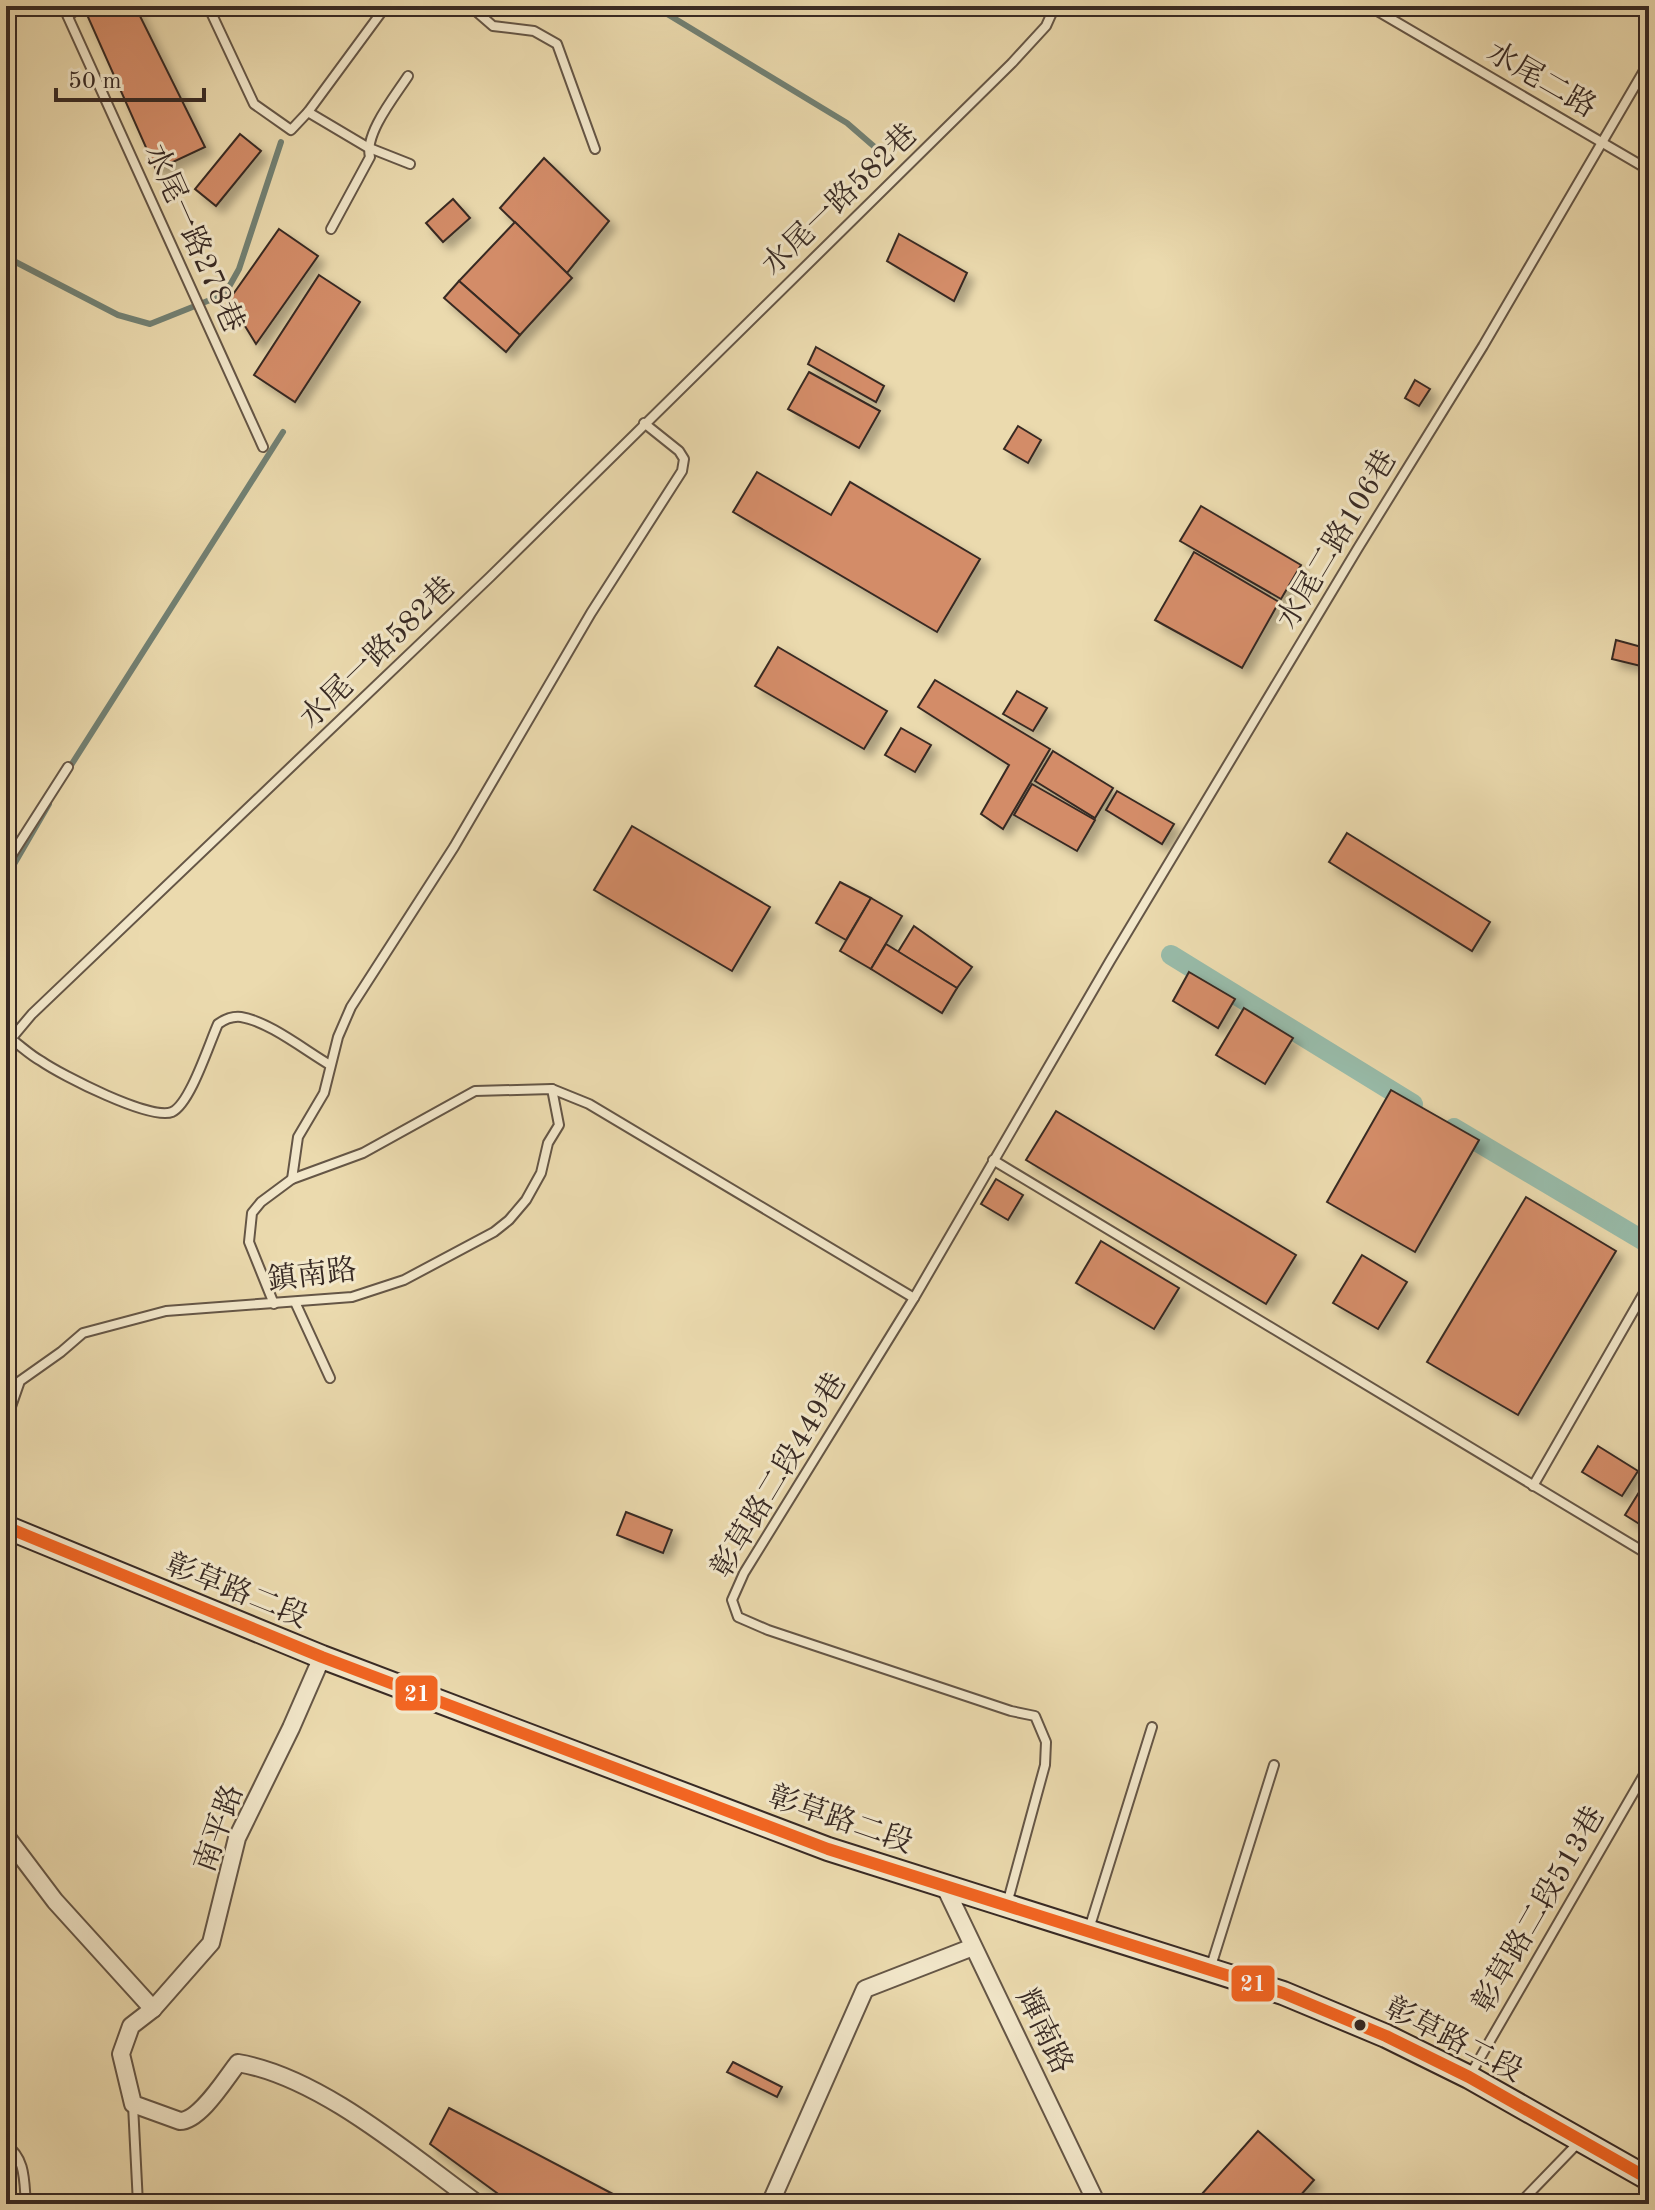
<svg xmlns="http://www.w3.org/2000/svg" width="1655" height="2210" viewBox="0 0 1655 2210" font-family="'Old Standard TT','Noto Serif TC',serif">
	<defs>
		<filter id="shadow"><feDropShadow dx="7" dy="7" stdDeviation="4" flood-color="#0004"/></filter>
	</defs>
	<rect width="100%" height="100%" fill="#ebdaae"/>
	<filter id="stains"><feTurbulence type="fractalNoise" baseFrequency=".0025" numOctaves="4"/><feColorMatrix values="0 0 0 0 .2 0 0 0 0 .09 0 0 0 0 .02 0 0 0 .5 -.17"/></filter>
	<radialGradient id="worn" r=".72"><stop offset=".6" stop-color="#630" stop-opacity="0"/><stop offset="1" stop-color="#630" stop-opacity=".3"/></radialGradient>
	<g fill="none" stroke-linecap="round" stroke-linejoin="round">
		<g stroke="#728174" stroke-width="6">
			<polyline points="654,6 847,123 885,156"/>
			<polyline points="6,257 118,315 150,324 225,294 239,269 281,142"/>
			<polyline points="68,770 283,432"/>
			<polyline points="6,878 49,804"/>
		</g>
		<g stroke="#98bba9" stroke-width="20">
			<polyline points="1171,955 1413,1104"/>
			<polyline points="1454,1128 1649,1244"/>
		</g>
	</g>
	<g fill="#d38c67" stroke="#382a24" stroke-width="2" filter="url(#shadow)">
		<polygon points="86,6 135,6 205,147 156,170 84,8"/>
		<polygon points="240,134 261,151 216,206 195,189"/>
		<polygon points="544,158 609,221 567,273 500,208"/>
		<polygon points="453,199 470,218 443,242 426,223"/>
		<polygon points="515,222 572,278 520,335 459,281"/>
		<polygon points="279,229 318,256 256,344 229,300"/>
		<polygon points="899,234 967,273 954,301 887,261"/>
		<polygon points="319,275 360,302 295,402 254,375"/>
		<polygon points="459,281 520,335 506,352 444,298"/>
		<polygon points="816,347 884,386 876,402 808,364"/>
		<polygon points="809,372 880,411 859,448 788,409"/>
		<polygon points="1415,380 1430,389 1419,406 1405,398"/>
		<polygon points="1018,426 1041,440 1028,463 1004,449"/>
		<polygon points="757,472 831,515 850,482 980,559 937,632 733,512"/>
		<polygon points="1201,506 1301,565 1281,599 1180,541"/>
		<polygon points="1194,552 1279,602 1242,668 1155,620"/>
		<polygon points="1616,640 1649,649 1649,668 1612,659"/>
		<polygon points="778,647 887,711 864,749 755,686"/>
		<polygon points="935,680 1050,749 1003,829 981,814 1009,765 918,707"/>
		<polygon points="1017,691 1047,708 1033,731 1003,714"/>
		<polygon points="901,728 931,745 915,772 885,755"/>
		<polygon points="1053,751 1113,788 1095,818 1035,781"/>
		<polygon points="1032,784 1095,820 1077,851 1014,815"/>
		<polygon points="1117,791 1174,824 1162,844 1106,810"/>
		<polygon points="632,826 770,907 732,971 594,890"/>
		<polygon points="1347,833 1490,922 1472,951 1329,862"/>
		<polygon points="840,882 871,898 846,940 816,923"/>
		<polygon points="871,898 902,916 871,969 840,951"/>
		<polygon points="914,926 972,967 957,988 898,952"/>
		<polygon points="886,944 957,988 942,1013 871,969"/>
		<polygon points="1189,972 1235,999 1218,1028 1173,1001"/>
		<polygon points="1244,1008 1293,1038 1265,1084 1216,1055"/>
		<polygon points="1391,1090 1479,1140 1415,1252 1327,1202"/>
		<polygon points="1056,1111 1296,1255 1266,1304 1026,1160"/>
		<polygon points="996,1179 1023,1195 1008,1220 981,1204"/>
		<polygon points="1526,1197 1616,1251 1518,1415 1427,1362"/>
		<polygon points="1101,1241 1179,1288 1154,1329 1076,1283"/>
		<polygon points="1362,1255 1407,1282 1378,1329 1333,1303"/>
		<polygon points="1598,1446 1638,1471 1622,1496 1582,1472"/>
		<polygon points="1649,1476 1649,1530 1625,1515"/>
		<polygon points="626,1512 672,1530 663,1553 617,1535"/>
		<polygon points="733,2062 782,2087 777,2097 727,2072"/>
		<polygon points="449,2108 632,2204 512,2204 430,2144"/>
		<polygon points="1258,2131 1314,2180 1293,2204 1193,2204"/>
	</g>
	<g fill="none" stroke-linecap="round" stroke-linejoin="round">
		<defs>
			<g id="lane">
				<polyline points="63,6 263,447"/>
				<polyline points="208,6 254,104 291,130 308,112 386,6"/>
				<polyline points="470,6 493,26 534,31 557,44 595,149"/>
				<polyline points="1369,6 1649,170"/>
				<polyline points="68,16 81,6"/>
				<polyline points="308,112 367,147 410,164"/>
				<path d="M331,229L370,157C364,134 395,96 408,76"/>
				<polyline points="6,864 68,767"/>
				<path d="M330,1065C306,1051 268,1021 241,1017C232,1016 225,1019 218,1024C209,1044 190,1104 172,1112C151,1121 61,1075 41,1061C30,1055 21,1046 11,1039L32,1014L490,577L1012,63L1046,26L1055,6"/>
				<polyline points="993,1160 1649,1555"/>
				<polyline points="292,1179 298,1137 324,1093 338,1037 351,1007 454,847 591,613 682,471 684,459 679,451 644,423"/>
				<polyline points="295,1302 330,1378"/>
				<polyline points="274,1304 249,1242 252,1213 261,1202 292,1179 363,1153 475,1091 552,1089 589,1104 914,1298"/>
				<polyline points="6,1421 20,1381 61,1352 83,1333 166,1311 352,1297 404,1280 494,1232 509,1220 526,1200 541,1173 548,1143 559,1125 552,1089"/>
				<polyline points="1533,1486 1649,1284"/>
				<polyline points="1007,1904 1045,1765 1046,1742 1035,1716 1011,1711 768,1630 738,1617 732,1600 744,1573 914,1298 1110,961 1358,548 1483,346 1649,62"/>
				<polyline points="1089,1929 1152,1727"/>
				<polyline points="1211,1966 1274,1765"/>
				<polyline points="1469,2077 1649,1766"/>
				<polyline points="133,2105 138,2204"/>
				<path d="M6,2145C26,2158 24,2182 26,2204"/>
				<polyline points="1519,2204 1579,2142"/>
			</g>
			<g id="street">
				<path d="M322,1657L291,1728L237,1838L211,1943L153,2009L131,2026L121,2054L133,2104L180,2121C200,2121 226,2078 238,2063C321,2077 410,2155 478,2204"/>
				<polyline points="6,1836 55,1901 153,2009"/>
				<polyline points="943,1883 1097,2204"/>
				<polyline points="770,2204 865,1989 973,1947"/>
			</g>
			<polyline id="secondary" points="6,1527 322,1657 828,1849 1283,1993 1386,2036 1469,2077 1649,2179"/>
		</defs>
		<use href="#lane" stroke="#655646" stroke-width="12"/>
		<use href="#street" stroke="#655646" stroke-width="20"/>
		<use href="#secondary" stroke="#382a24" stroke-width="26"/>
		<use href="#lane" stroke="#f2e7ca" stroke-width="8"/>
		<use href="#street" stroke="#f2e7ca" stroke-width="16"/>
		<use href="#secondary" stroke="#f2e7ca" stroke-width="22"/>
		<defs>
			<polyline id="bus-1" points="6,1527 322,1657 828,1849 1283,1993 1386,2036 1469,2077 1649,2179"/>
		</defs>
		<use href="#bus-1" stroke="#f2e7ca" stroke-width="18"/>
		<use href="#bus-1" stroke="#f26522" stroke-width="12"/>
	</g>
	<circle fill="#382a24" stroke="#f2e7ca" stroke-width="3" cx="1360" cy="2025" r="7"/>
	<g text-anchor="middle" stroke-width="6" stroke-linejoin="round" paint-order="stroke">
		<g font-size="30" fill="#382a24" stroke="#f2e7ca">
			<text transform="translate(1542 79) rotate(30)" y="10">水尾二路</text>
			<text transform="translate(839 199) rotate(-44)" y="10">水尾一路582巷</text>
			<text transform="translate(195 238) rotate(66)" y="10">水尾一路278巷</text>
			<text transform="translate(1336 539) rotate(-59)" y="10">水尾二路106巷</text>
			<text transform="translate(377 652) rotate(-44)" y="10">水尾一路582巷</text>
			<text transform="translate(312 1274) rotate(-7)" y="10">鎮南路</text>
			<text transform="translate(778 1475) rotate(-59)" y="10">彰草路二段449巷</text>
			<text transform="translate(237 1590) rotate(22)" y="10">彰草路二段</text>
			<text transform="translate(841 1819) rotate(19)" y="10">彰草路二段</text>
			<text transform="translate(218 1828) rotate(-70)" y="10">南平路</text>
			<text transform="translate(1538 1909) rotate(-60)" y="10">彰草路二段513巷</text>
			<text transform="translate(1045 2031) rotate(64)" y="10">輝南路</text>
			<text transform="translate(1454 2039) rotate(27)" y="10">彰草路二段</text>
		</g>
	</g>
	<g stroke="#f2e7ca" stroke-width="3">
		<rect x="394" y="1674" width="45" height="38" rx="8" fill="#f26522"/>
		<rect x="1230" y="1964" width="46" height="39" rx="8" fill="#f26522"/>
	</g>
	<g font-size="22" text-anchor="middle" font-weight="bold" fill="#fff">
		<text x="417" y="1701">21</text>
		<text x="1253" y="1991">21</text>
	</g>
	<rect width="1655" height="2210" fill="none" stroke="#ebdaae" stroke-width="32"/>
	<rect x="8" y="8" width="1639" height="2194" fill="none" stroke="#382a24" stroke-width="4"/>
	<rect x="16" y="16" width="1623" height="2178" fill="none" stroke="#382a24" stroke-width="2"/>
	<path d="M56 88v12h148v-12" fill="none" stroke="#382a24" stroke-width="4"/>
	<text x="68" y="88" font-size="24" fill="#382a24" stroke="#f2e7ca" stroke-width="6" paint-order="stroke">50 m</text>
	<rect width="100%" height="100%" filter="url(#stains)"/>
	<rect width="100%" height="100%" fill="url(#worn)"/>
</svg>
